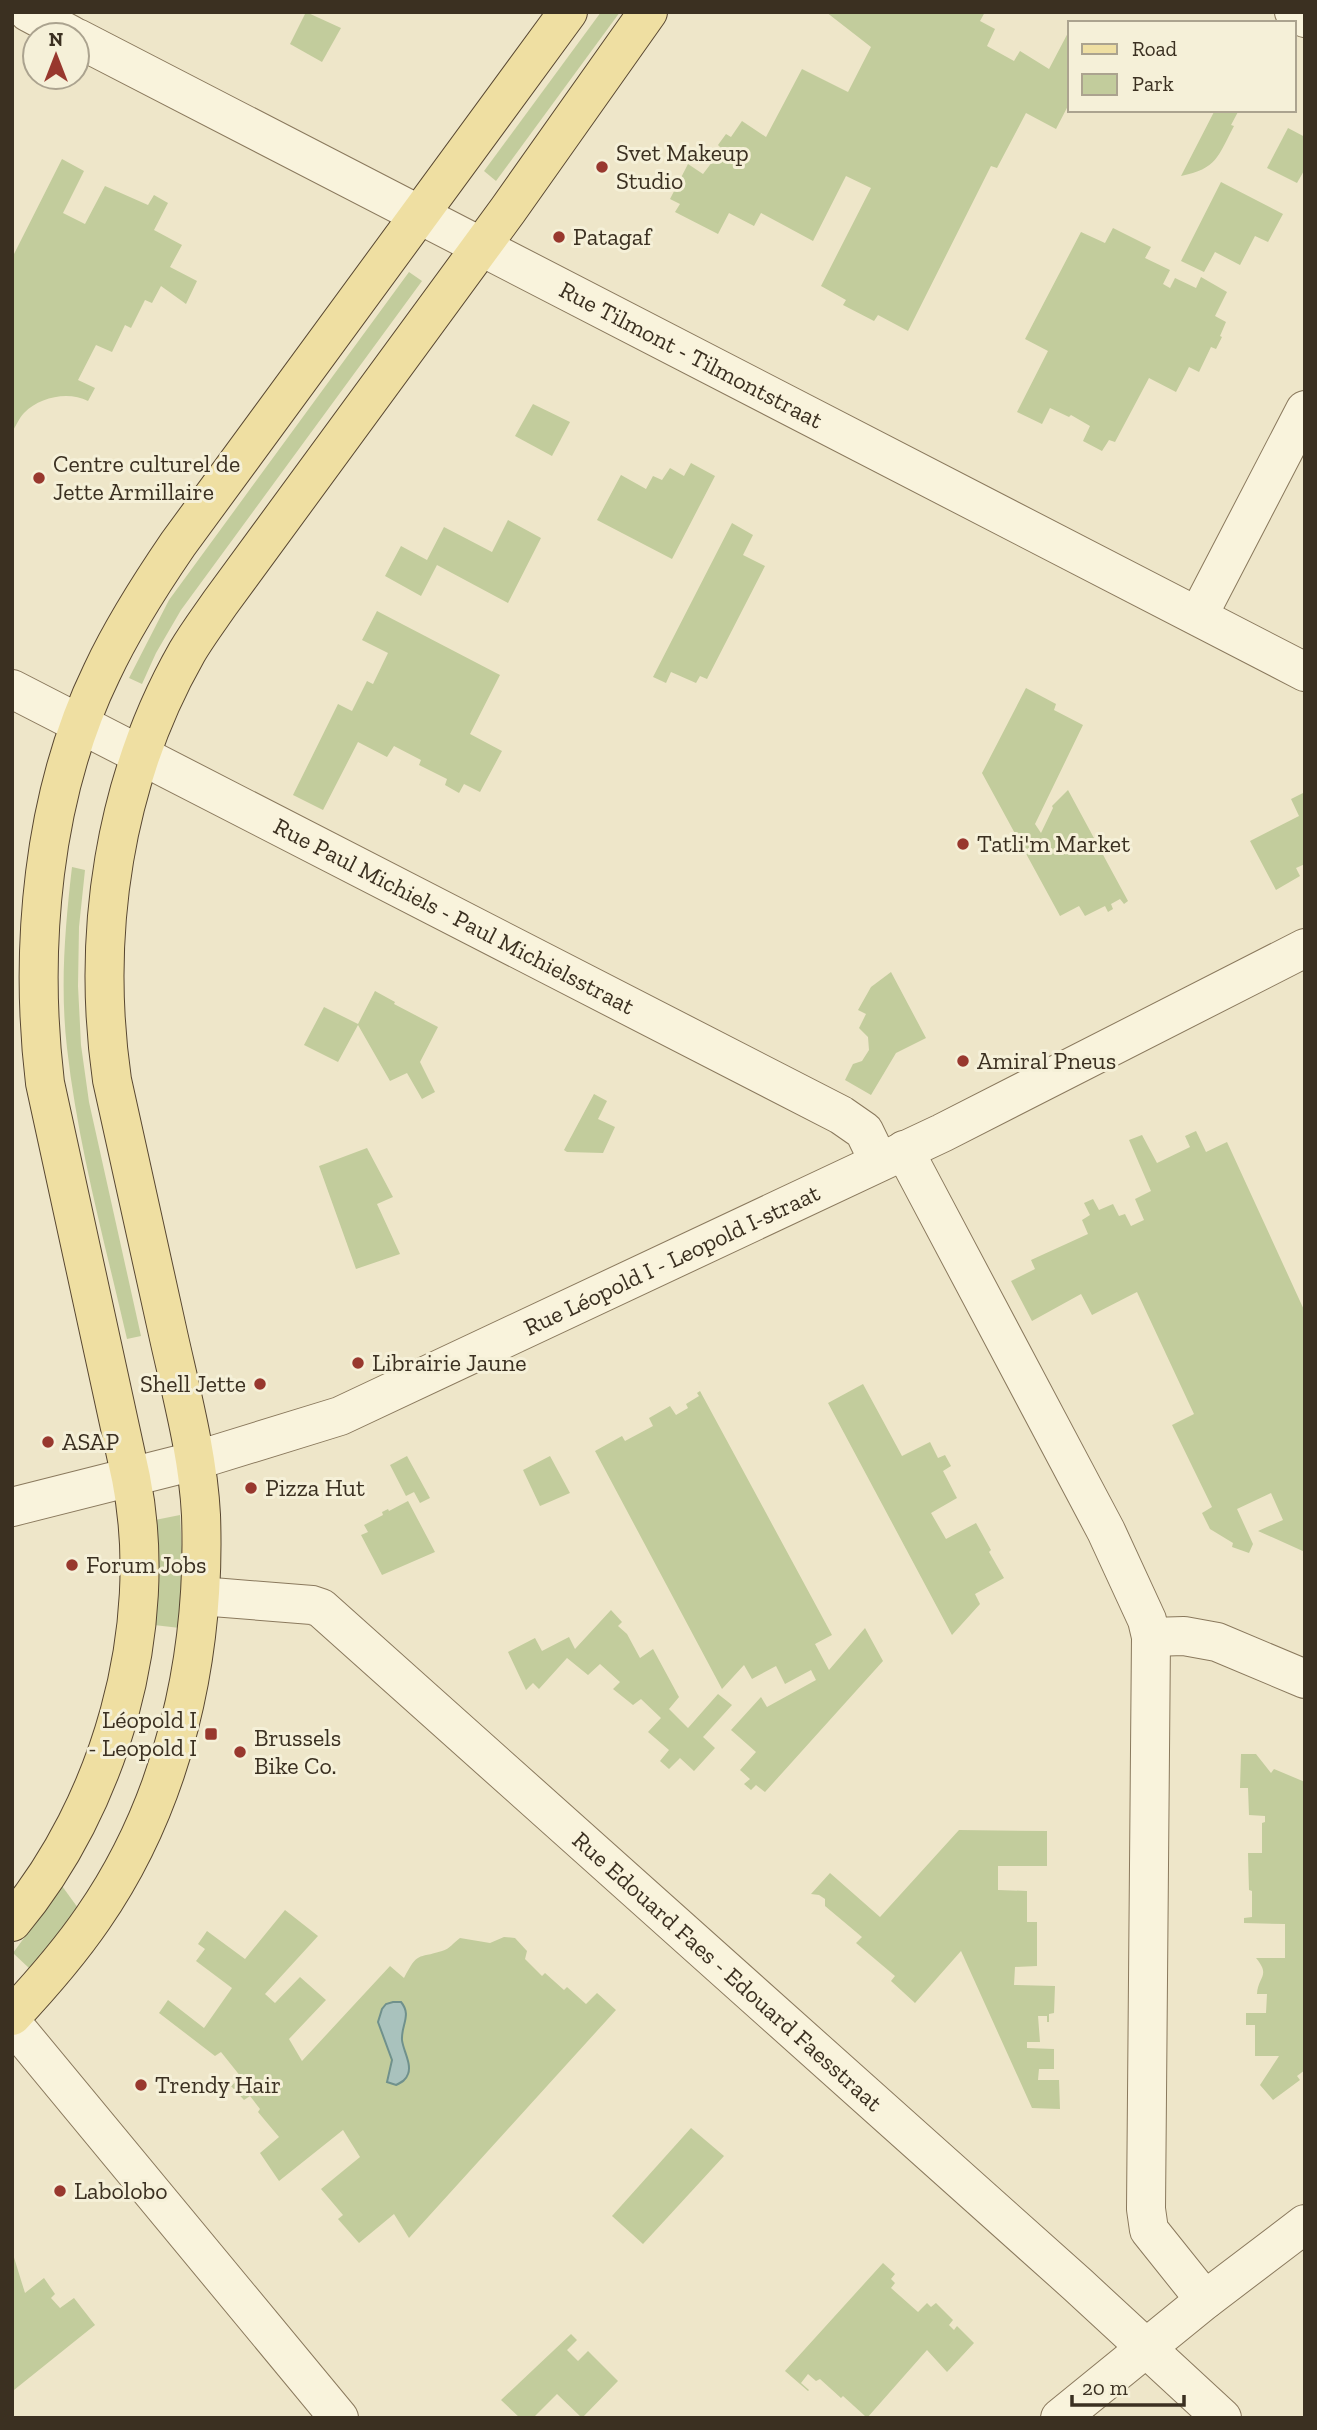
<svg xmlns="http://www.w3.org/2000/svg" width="1317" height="2430" viewBox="0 0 1317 2430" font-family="'Zilla Slab',serif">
	<rect width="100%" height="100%" fill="#eee6c9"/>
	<g fill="#c2cc9c">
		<polygon points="306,12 341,28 322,62 290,44"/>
		<polygon points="601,12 620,12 496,181 484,171"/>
		<polygon points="826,12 985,12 980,21 995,29 987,46 1014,61 1020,51 1049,69 1070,29 1070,102 1056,129 1026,113 997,168 991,166 908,331 878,315 874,321 843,305 846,300 821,286 871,188 846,176 813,241 761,213 754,226 729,213 718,234 675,212 680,204 670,199 688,164 703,174 722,149 718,145 726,134 731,137 742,121 766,137 802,69 848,92 871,47"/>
		<path d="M1215,110H1239L1231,125L1234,126C1218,156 1217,169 1181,176Z"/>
		<polygon points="1288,128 1305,137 1305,169 1297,183 1267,168"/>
		<path d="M62,159L84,171L63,213L85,224L105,186L148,205L154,195L168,203L154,230L182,245L170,267L197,281L186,304L161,286L152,303L145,300L131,328L125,325L112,352L96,345L78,380L95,388L88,401C68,391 40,397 24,413C19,418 16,426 12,432V258Z"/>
		<polygon points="1221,182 1283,214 1268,242 1255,236 1240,265 1215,252 1204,272 1181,261"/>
		<polygon points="1113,228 1151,247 1145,258 1170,270 1163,284 1170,288 1175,278 1196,288 1201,277 1227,292 1215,316 1226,322 1220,336 1222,337 1216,349 1211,347 1199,372 1189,367 1176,392 1149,378 1115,442 1109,440 1102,451 1083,441 1090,426 1071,415 1069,417 1050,408 1042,424 1017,412 1048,351 1025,339 1081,232 1105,243"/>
		<polygon points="409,272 422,281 181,610 156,653 142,684 129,678 169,600"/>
		<polygon points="533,404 570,422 552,456 515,436"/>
		<polygon points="691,463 715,476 672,559 597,520 621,475 646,489 653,476 662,480 670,468 684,476"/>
		<polygon points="508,520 541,538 508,603 437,565 421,596 385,576 401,546 427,560 444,527 492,552"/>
		<polygon points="732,523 753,535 743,555 765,566 707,679 700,676 696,683 671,672 666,683 653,677"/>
		<polygon points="377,611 500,675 470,734 502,751 480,792 464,784 459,793 445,785 447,779 419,765 421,760 394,746 387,757 358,742 323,810 293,795 338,704 352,711 367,681 373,684 388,653 362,640"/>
		<polygon points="1026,688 1056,704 1054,710 1083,725 1035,824 1041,833 1053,808 1052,806 1068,790 1128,901 1124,904 1120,899 1111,904 1113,909 1108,912 1105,906 1085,916 1079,906 1060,916 982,773"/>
		<polygon points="1305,792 1305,864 1296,868 1300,876 1276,890 1250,841 1299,816 1291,799"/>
		<path d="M72,867L85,870L79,927L78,986L81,1045L89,1102L141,1336L127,1339C105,1243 78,1146 67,1048C60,988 65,927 72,867Z"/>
		<polygon points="891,972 926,1038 896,1053 871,1095 845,1080 853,1064 862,1061 869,1050 868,1037 859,1028 866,1014 858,1010 871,987"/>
		<polygon points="375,991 395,1002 394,1004 438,1027 420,1062 435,1092 422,1099 407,1073 390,1081 358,1025 338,1062 304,1045 324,1007 358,1024"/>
		<polygon points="594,1094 607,1101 598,1119 615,1127 603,1153 567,1152 564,1150"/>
		<polygon points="1196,1131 1206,1152 1227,1142 1305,1312 1305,1552 1258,1531 1283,1520 1271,1493 1237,1509 1253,1544 1249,1553 1232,1547 1233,1543 1210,1529 1202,1513 1212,1507 1172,1425 1194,1414 1137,1292 1092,1315 1081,1294 1032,1321 1011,1281 1035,1269 1031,1260 1088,1234 1082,1220 1090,1215 1084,1203 1093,1199 1099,1210 1113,1204 1119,1216 1125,1214 1131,1226 1144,1220 1135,1199 1151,1191 1129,1140 1142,1135 1157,1163 1190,1147 1185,1136"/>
		<polygon points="367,1148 393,1197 377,1204 400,1254 356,1269 319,1166"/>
		<polygon points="863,1384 902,1456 930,1442 938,1458 945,1455 951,1466 943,1471 957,1498 931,1513 946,1539 976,1523 991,1550 989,1552 1004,1578 975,1594 980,1604 952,1635 828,1403"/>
		<polygon points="700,1391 832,1635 815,1644 829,1670 865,1628 883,1661 765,1792 756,1785 751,1790 744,1784 750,1779 740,1770 756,1752 731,1730 761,1697 767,1707 816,1680 811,1670 785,1684 776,1666 752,1679 744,1665 722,1689 595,1451 622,1436 625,1441 653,1426 649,1418 670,1406 676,1415 688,1408 686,1404 699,1396 697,1393"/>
		<polygon points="407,1456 430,1498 420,1503 414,1492 406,1496 390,1465"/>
		<polygon points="550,1456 570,1493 540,1506 523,1470"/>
		<polygon points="408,1501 435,1552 382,1575 361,1535 368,1532 364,1525 383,1515 382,1512 388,1509 389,1511"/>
		<polygon points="180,1515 183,1570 180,1628 154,1625 155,1520"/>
		<polygon points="611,1610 622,1622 618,1626 627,1634 640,1658 653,1649 679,1697 669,1709 688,1728 718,1694 732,1705 703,1737 715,1748 694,1771 680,1758 669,1769 660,1761 669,1750 648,1732 661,1718 641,1699 633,1705 613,1689 620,1682 600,1664 588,1675 567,1658 539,1689 533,1683 526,1690 508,1652 535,1638 542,1651 569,1637 575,1649"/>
		<path d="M1241,1754H1256L1271,1773L1274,1769L1305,1782V2070L1297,2076L1300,2080L1273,2100L1260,2085L1279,2056H1255V2025H1246V2013H1266L1267,1994H1257C1258,1976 1271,1976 1256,1958H1285V1924L1244,1923V1918L1252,1917V1891L1249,1890L1248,1853H1262V1823L1265,1822V1816L1249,1815L1248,1788H1240Z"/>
		<polygon points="959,1830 1047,1831 1047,1866 998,1866 998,1890 1027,1891 1027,1922 1037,1922 1037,1966 1015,1967 1014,1985 1055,1986 1054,2013 1049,2014 1049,2022 1047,2022 1047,2016 1038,2016 1040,2042 1027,2042 1027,2048 1054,2049 1054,2069 1039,2069 1038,2080 1059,2080 1060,2109 1032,2108 961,1951 915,2003 891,1981 895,1976 856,1943 862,1937 825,1906 825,1899 819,1895 811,1894 830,1873 880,1917"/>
		<polygon points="62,1886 78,1908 30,1969 13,1953"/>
		<path d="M285,1910L318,1936L265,1994L275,2003L300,1977L326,2000L289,2039L302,2061L390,1966L404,1978C418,1951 417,1959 442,1951C450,1949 454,1942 460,1938L490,1943L504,1937L515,1938L527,1951L525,1959L542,1976L545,1973L564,1990L567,1987L586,2004L597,1993L616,2010L409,2238L394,2214L359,2243L338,2219L343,2215L321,2189L360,2157L343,2130L279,2181L260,2153L279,2137L258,2112L260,2109L250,2096L244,2100L231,2086L241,2077L221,2052L215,2056L159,2013L168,2000L204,2028L232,1988L196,1961L205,1949L198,1944L207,1931L245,1959Z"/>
		<polygon points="691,2128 724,2156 643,2244 612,2216"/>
		<polygon points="12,2251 25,2293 44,2278 55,2294 51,2298 60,2308 74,2298 95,2325 14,2390"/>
		<polygon points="883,2263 895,2274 891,2279 895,2283 891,2288 918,2312 927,2303 931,2307 936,2303 953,2320 949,2325 954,2330 957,2326 974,2343 947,2372 927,2350 867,2418 864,2418 865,2416 843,2396 841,2398 820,2379 816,2381 808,2374 801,2383 809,2390 808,2391 785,2371"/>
		<polygon points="571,2334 577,2340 567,2350 578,2361 588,2351 618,2381 582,2418 557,2394 533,2418 520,2418 501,2400"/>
	</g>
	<path fill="#a9c2bd" stroke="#70918c" stroke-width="2" d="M393,2002H401C412,2015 401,2025 402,2040C403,2050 412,2064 408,2074C406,2080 402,2082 396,2085L387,2082L392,2060L378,2022L382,2009L386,2004Z"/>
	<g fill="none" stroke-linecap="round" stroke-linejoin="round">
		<defs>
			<g id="minor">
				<polyline points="28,12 71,35"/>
				<polyline points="1294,12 1305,18"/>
				<path id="s1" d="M77,38L1305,672"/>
				<polyline points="1198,616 1305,410"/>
				<path id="s2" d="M12,689L841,1115L864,1131L879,1162"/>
				<polyline points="904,1150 1106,1531 1147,1620 1151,1637 1146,2209 1149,2230 1205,2300"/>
				<path id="s3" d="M12,1507L194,1461L340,1416L942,1133L1305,948"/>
				<path id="s4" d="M200,1596L312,1605L321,1608L1078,2285L1222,2418"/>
				<polyline points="1151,1637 1184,1636 1217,1642 1305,1679"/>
				<polyline points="12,2023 339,2418"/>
				<polyline points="1060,2418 1205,2300 1305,2224"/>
			</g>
			<g id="major">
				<path d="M12,1922C110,1805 161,1628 131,1478L45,1083C29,949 42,795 102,672C123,627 150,585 178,544L568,12"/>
				<path d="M12,2016C41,1985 69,1953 93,1918C174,1801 206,1656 201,1515C198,1456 182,1396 169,1338C150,1252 131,1166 112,1080C91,934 114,780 187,652C197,635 209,619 220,603L508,210L648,12"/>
			</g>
		</defs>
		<use href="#minor" stroke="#8a795d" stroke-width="40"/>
		<use href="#major" stroke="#584731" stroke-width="40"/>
		<use href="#minor" stroke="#f9f3dc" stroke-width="38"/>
		<use href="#major" stroke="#efdfa2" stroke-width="38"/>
	</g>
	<g fill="#98382e" stroke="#f5f0d8" stroke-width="2.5">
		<circle cx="602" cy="167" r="7"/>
		<circle cx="559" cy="237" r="7"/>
		<circle cx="39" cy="478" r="7"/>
		<circle cx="963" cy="844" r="7"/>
		<circle cx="963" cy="1061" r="7"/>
		<circle cx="358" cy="1363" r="7"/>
		<circle cx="260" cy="1384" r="7"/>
		<circle cx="48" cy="1442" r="7"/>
		<circle cx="251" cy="1488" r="7"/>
		<circle cx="72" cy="1565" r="7"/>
		<rect x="204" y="1727" width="14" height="14" rx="3.5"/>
		<circle cx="240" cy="1752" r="7"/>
		<circle cx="141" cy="2085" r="7"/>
		<circle cx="60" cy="2191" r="7"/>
	</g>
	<g text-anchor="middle" stroke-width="6" stroke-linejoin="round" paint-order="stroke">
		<g font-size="24" fill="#3b3021" stroke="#f5f0d8" text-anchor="start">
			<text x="616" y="161">Svet Makeup<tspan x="616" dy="28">Studio</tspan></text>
			<text x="573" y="245">Patagaf</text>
			<text x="53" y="472">Centre culturel de<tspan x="53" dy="28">Jette Armillaire</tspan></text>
			<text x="977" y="852">Tatli'm Market</text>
			<text x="977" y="1069">Amiral Pneus</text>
			<text x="372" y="1371">Librairie Jaune</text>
			<text x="246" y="1392" text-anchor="end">Shell Jette</text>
			<text x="62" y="1450">ASAP</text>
			<text x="265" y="1496">Pizza Hut</text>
			<text x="86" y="1573">Forum Jobs</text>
			<text x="197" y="1728" text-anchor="end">Léopold I<tspan x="197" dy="28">- Leopold I</tspan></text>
			<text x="254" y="1746">Brussels<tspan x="254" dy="28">Bike Co.</tspan></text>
			<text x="155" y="2093">Trendy Hair</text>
			<text x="74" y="2199">Labolobo</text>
		</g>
		<g font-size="24" fill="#3b3021" stroke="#f5f0d8">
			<text dy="8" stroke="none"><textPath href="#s1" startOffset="691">Rue Tilmont - Tilmontstraat</textPath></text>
			<text dy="8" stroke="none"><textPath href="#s2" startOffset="497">Rue Paul Michiels - Paul Michielsstraat</textPath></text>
			<text dy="8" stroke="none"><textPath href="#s3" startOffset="707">Rue Léopold I - Leopold I-straat</textPath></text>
			<text dy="8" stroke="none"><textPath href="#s4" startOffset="667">Rue Edouard Faes - Edouard Faesstraat</textPath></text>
		</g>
	</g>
	<rect width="1317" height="2430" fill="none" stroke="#3b3021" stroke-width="28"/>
	<rect x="1068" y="21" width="228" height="91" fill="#f5f0d8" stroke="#aba38f" stroke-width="2"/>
	<rect x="1082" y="44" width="35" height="10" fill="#efdfa2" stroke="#aba38f" stroke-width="2"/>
	<text x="1132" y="56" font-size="21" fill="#3b3021">Road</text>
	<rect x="1082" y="74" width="35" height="21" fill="#c2cc9c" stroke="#aba38f" stroke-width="2"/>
	<text x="1132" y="91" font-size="21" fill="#3b3021">Park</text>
	<g transform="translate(56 56)"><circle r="33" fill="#f5f0d8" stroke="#aba38f" stroke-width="2"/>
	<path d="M0-5L12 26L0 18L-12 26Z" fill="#98382e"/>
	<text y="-10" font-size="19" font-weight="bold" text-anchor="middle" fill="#3b3021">N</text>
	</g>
	<path d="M1072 2395v10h112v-10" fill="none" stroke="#3b3021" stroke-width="3.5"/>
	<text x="1082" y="2395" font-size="21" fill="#3b3021" stroke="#f5f0d8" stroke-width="5" paint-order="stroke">20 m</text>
</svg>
